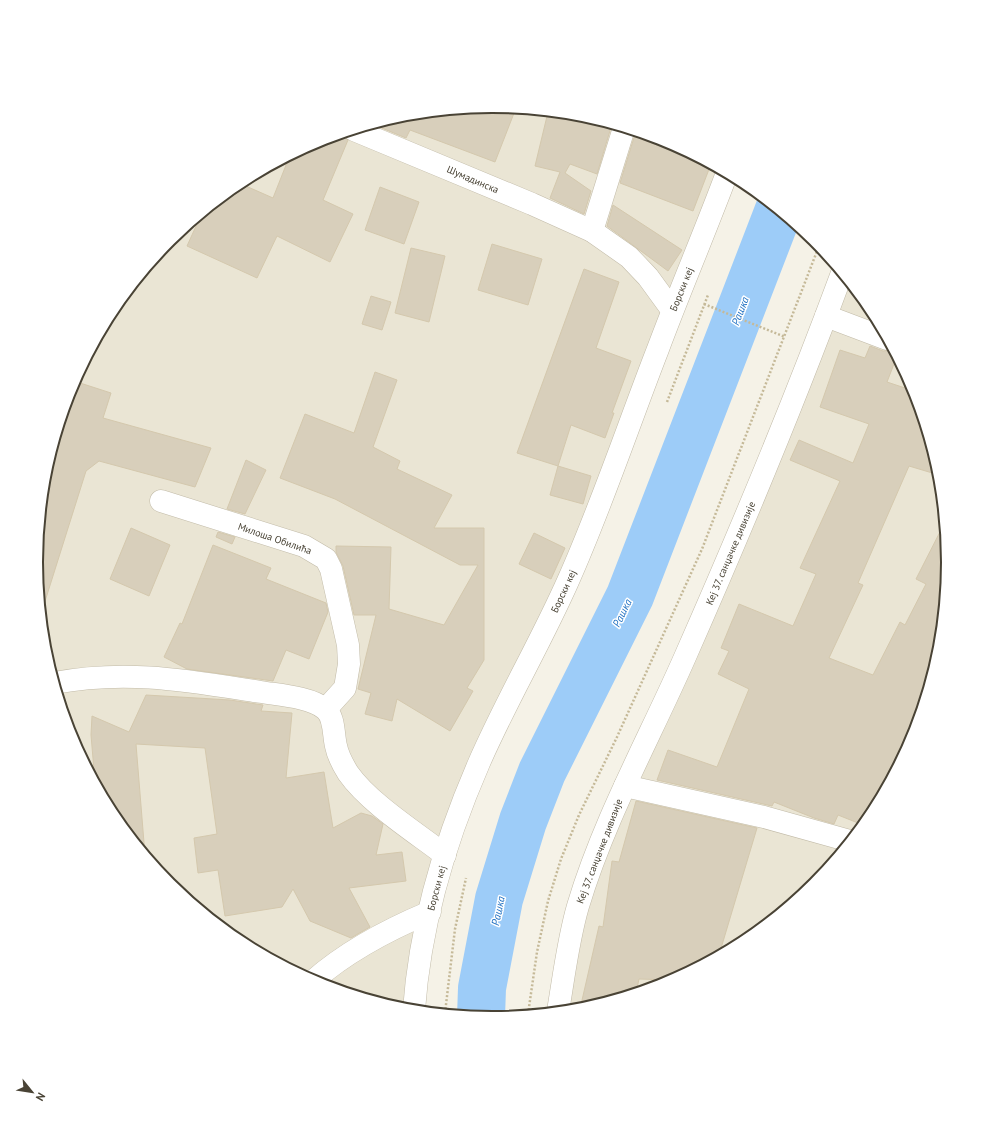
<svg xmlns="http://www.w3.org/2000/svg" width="984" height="1124" viewBox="0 0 984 1124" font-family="'PT Sans',sans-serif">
	<rect width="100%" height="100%" fill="#f5f2e7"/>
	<g fill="#eae5d4">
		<polygon points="492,106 581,115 667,141 727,173 672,310 480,761 414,1010 403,1009 317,983 238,941 169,884 113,815 71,736 45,651 36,562 45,473 71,387 113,308 170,239 239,183 318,141 403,115"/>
		<polygon points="842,273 871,309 913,388 939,473 948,562 939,651 913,737 871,816 814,885 745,941 666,983 581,1009 558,1011 569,945"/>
	</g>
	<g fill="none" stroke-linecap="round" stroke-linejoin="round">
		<polyline stroke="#9dccf8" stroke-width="48" points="481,1017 482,988 499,899 523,821 542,772 630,596 779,210"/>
	</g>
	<g fill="#d8cfbb" stroke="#d4c8ad">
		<polygon points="492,106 516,108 495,162 410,130 406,138 372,124 403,115"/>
		<polygon points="548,112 581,115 612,124 597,174 570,164 565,173 591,191 584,214 550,198 560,172 535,166"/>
		<polygon points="636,131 667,141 711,164 693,211 620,183"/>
		<polygon points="342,133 348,140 323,200 353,214 330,262 277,236 257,278 187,246 202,213 239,183 273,198 290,155 318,141"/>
		<polygon points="380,187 419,202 404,244 365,230"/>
		<polygon points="613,205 682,250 668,271 607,226"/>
		<polygon points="492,244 542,259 528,305 478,290"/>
		<polygon points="411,248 445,256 429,322 395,313"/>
		<polygon points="584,269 619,282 596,348 631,361 612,413 614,413 605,438 571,425 558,466 517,453"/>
		<polygon points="371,296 391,302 382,330 362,324"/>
		<polygon points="870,346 883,351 893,350 897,356 887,382 914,391 939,475 909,466 858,583 863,585 829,658 873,675 900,622 905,625 926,584 916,579 944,524 948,562 939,651 919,719 893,774 871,816 863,825 838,815 834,824 814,818 774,802 772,806 657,780 668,750 717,767 749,689 718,674 729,651 721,648 739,604 793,626 816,574 800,568 840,481 790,460 799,440 853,463 869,424 820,407 840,350 865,358"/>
		<polygon points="375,372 397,380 373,447 400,461 397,469 452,495 434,528 484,528 484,660 467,688 473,691 450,731 397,699 392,721 365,714 371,693 358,689 376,615 354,615 343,566 336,552 336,546 391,547 389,609 444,625 478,565 460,565 335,499 280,478 305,414 354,433"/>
		<polygon points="77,382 111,393 103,418 211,448 195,487 99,461 86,471 41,614 36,562 45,473 68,398 72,399"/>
		<polygon points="246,460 266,470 245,514 227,509"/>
		<polygon points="558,466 591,476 583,504 550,495"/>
		<polygon points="131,528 170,545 149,596 110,579"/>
		<polygon points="218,532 235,537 232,544 216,537"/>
		<polygon points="534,533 565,548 551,579 519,564"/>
		<polygon points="213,545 271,568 266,579 326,603 328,612 309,659 286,650 273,681 187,669 164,657 180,623 182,624"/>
		<polygon points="146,695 230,700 263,705 261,711 292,713 286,778 324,772 333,828 361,813 372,816 383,824 376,855 402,852 406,881 349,888 370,927 351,938 310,921 293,889 282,907 225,916 218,870 198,873 194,838 217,834 205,748 136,744 145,855 113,815 95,782 91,735 92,716 129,732"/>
		<polygon points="636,801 757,828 719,955 673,980 639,979 636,993 580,1009 599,926 603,927 612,861 619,862"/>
	</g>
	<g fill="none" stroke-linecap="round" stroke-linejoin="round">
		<defs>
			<g id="minor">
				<polyline points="354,130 532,204 592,231 629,257 648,277 672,310"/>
				<polyline points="592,231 624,128"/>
				<polyline points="826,316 887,339"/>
				<polyline points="161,501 304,546 326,559 331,569 348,645 349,664 345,688 326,709"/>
				<path d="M54,683C128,669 189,681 261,692C279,695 311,697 325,709C335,717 333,734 336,746C338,756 343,765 348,773C369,803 415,832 445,855"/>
				<polyline points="625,786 764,817 850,841"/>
				<path d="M313,981C347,951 387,930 430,912"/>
				<path d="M414,1010C420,925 445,841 479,763C506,701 541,642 568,581C602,505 628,426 658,349C680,290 705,232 727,173"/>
				<path d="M558,1011C564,976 568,940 578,906C604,819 649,739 685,657C741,530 794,403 842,273"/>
			</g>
		</defs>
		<use href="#minor" stroke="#c2bba8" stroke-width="23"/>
		<g stroke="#c5b998" stroke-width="2.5" stroke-dasharray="2 2" stroke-linecap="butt">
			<polyline points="704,304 785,337"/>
			<polyline points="667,402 708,295"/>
			<polyline points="445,1013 455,929 466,878"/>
			<polyline points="528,1014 537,952 548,901 561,859 579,815 617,737 702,549 819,246"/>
		</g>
		<use href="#minor" stroke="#fff" stroke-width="22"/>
	</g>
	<g text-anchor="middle" stroke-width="3" stroke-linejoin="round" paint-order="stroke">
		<g font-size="10" fill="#494335" stroke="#fff">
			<text transform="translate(473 179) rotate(23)" y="4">Шумадинска</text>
			<text transform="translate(681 289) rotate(-68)" y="4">Борски кеј</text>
			<text transform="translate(275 538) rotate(19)" y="4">Милоша Обилића</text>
			<text transform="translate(730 553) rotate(-67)" y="4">Кеј 37. санџачке дивизије</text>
			<text transform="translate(563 591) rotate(-65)" y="4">Борски кеј</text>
			<text transform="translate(599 851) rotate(-69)" y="4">Кеј 37. санџачке дивизије</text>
			<text transform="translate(436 888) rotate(-75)" y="4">Борски кеј</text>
		</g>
		<g font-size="11" font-style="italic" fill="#2171c2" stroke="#fff">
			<text transform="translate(740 311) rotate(-69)" y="4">Рашка</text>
			<text transform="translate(622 613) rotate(-64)" y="4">Рашка</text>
			<text transform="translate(498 911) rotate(-78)" y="4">Рашка</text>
		</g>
	</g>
	<path d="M0 0H984V1124H0ZM43 562a449 449 0 1 1 898 0a449 449 0 1 1-898 0Z" fill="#fff" fill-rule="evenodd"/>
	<path fill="none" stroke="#494335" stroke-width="2" d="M43 562a449 449 0 1 1 898 0a449 449 0 1 1-898 0Z"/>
	<g transform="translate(32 1092) rotate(120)" stroke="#ffffff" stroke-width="3" paint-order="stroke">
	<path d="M0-3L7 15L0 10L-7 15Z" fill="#494335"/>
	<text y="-6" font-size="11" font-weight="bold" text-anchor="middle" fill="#494335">N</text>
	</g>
</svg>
